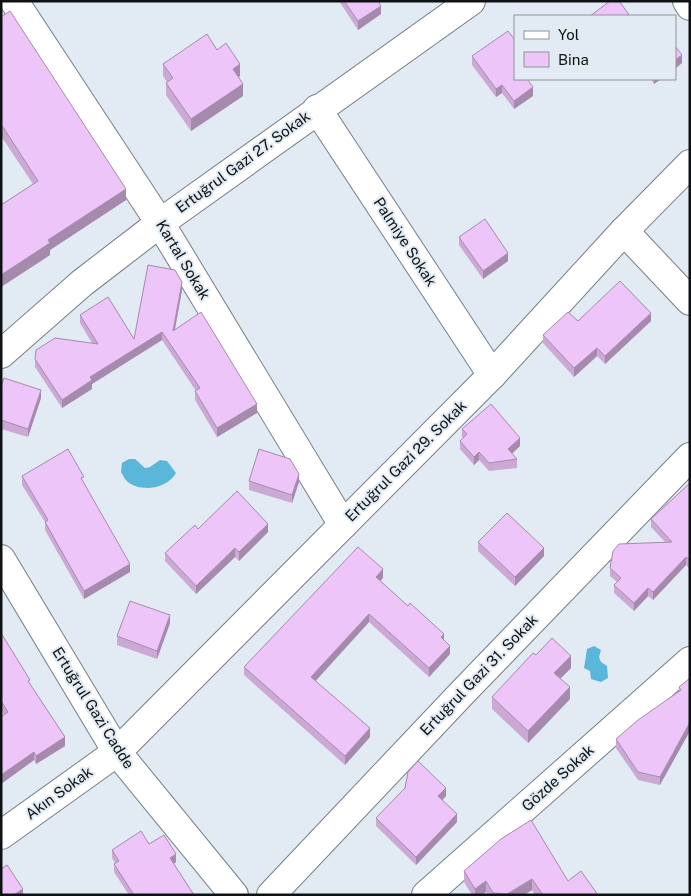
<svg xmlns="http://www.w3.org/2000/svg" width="691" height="896" viewBox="0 0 691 896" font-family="'Public Sans',sans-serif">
	<rect width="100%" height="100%" fill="#e2eaf3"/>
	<g fill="#5ab7da">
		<path d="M129,459H135L145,468L150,467L160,460L167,461L176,473C168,488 142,493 128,482C125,480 123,475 121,472L122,463Z"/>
		<polygon points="594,646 601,650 599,657 601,662 607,666 608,678 601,682 591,679 590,671 584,668 587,649"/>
	</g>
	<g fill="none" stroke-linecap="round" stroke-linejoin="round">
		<defs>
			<g id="minor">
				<polyline points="14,1 160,223 343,525"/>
				<polyline points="687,1 690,6"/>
				<polyline points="317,109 492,375"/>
				<polyline points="624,231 690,301"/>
				<polyline points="1,354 82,283 160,223 471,1"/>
				<polyline points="1,835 117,752 492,375 624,231 690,164"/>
				<polyline points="271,895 463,692 690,457"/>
				<polyline points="426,895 690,661"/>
			</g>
			<polyline id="tertiary" points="1,559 117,752 234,895"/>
		</defs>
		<use href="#minor" stroke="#777e86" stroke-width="30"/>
		<use href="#tertiary" stroke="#777e86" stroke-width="30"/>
		<use href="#minor" stroke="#fff" stroke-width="28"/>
		<use href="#tertiary" stroke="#fff" stroke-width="28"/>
	</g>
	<g fill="#cca9d5">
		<polygon points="339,1 378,1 381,14 358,30"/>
		<polygon points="1,17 126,200 50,250 50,255 1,287 1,205 33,184 1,136"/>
		<polygon points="217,50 240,76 238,77 243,96 191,131 166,95 166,83 167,82 163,76 163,64"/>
		<polygon points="472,56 515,79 528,79 527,79 533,96 514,109 502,93 496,97 472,65"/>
		<polygon points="651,79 661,79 654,84"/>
		<polygon points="459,237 508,261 483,279 459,245"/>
		<polygon points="182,290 175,330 257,413 217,437 195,400 195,391 196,391 162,340 92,384 92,389 62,408 35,367 35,359 92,343 80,323 80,315 134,339"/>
		<polygon points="578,321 651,321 605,364 597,356 574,377 543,343 543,335"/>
		<polygon points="1,387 41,398 28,437 1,429"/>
		<polygon points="462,429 520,446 512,454 517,459 517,468 489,471 479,460 474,465 460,449 460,441 463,438 462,437"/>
		<polygon points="22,476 84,483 130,572 84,599 45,530 45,522 22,485"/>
		<polygon points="249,481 299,482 292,503 249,490"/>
		<polygon points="690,483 690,569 686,565 653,600 648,596 634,611 614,593 614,585 617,582 610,576 610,568 665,542 651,527 651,519"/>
		<polygon points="198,529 268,532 239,561 235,557 196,594 165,561 165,553"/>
		<polygon points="478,542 544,556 515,586 478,551"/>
		<polygon points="383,578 380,581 444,641 450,654 429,677 369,622 315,681 370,737 345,765 244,675 244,667"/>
		<polygon points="170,623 157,659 117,645 117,636"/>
		<polygon points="1,633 65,746 36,764 34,760 1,784 1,717 4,715 1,709"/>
		<polygon points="536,655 571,668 560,679 570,699 528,743 492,709 492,697"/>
		<polygon points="690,678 660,785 638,780 616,748 616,739 679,692 679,687"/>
		<polygon points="446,796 442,800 457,822 416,865 376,826 376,818"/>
		<polygon points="149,844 176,862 174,864 194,895 129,895 114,872 114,864 115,863 112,858 112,850"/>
		<polygon points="464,871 568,881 598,895 535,895 532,890 524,895 488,895 486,892 482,895 472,895 464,882"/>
	</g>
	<g fill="#a68aae">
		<polygon points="381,6 381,14 358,30 358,21"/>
		<polygon points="682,55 682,63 675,69 675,60"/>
		<polygon points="240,64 240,76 233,81 233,69"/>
		<polygon points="654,79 661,79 654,84"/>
		<polygon points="243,84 243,96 191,131 191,119"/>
		<polygon points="502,85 502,93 496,97 496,89"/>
		<polygon points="533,87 533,96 514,109 514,101"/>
		<polygon points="126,189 126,200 50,250 50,255 1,287 1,275 48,240"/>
		<polygon points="508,253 508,261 483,279 483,271"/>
		<polygon points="182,282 182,290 173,339 173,331"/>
		<polygon points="651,313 651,321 605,364 605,356"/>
		<polygon points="162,332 162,340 92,384 92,389 62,408 62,400 90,377"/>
		<polygon points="597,348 597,356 574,377 574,368"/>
		<polygon points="41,390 41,398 28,437 28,429"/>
		<polygon points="257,404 257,413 217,437 217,428"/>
		<polygon points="520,438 520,446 508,457 508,449"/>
		<polygon points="479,452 479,460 474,465 474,457"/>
		<polygon points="299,474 299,482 292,503 292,495"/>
		<polygon points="268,524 268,532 239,561 239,552"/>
		<polygon points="235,548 235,557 196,594 196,586"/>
		<polygon points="544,548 544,556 515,586 515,577"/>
		<polygon points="686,557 686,565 653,600 653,592"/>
		<polygon points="130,564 130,572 84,599 84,591"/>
		<polygon points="383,569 383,578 376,585 376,577"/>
		<polygon points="648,588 648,596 634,611 634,603"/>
		<polygon points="369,614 369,622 311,686 311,677"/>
		<polygon points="170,615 170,623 157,659 157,651"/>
		<polygon points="444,634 444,642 441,637"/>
		<polygon points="450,646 450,654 429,677 429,668"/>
		<polygon points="571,656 571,668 554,685 554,673"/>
		<polygon points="570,687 570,699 528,743 528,731"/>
		<polygon points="690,722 690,731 660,785 660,777"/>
		<polygon points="370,728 370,737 345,765 345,756"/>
		<polygon points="65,737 65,746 36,764 36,756"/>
		<polygon points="34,752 34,760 1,784 1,775"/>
		<polygon points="446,788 446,796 438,805 438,796"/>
		<polygon points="457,814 457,822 416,865 416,857"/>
		<polygon points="176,854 176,862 170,866 170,858"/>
		<polygon points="532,879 532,890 524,895 507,895"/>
		<polygon points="486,881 486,892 482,895 475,895 475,889"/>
		<polygon points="23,889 23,895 15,895 15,894"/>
	</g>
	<g fill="#edc5f8" stroke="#a68aae">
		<polygon points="344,1 378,1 381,6 358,21"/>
		<polygon points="610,1 619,1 630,16 590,16"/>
		<polygon points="10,11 126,189 48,240 50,243 1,275 1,205 38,181 1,124 1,17"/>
		<polygon points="508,31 515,40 515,79 527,79 533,87 514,101 502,85 496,89 472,56"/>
		<polygon points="207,34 217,50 226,43 240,64 233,69 243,84 191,119 166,83 173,78 163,64"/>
		<polygon points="675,46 682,55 675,60"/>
		<polygon points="485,219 508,253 483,271 459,237"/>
		<polygon points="148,265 175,270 182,282 173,331 201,312 257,404 217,428 195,391 200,388 162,332 90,377 92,380 62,400 35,359 36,350 55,338 98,344 80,315 108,297 134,339"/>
		<polygon points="620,281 651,313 605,356 597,348 574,368 543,335 568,312 578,321"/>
		<polygon points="4,378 41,390 28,429 1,420 1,387"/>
		<polygon points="491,404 520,438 508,449 517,459 489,463 479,452 474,457 460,441 467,434 462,429"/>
		<polygon points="68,449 84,477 81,478 130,564 84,591 45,522 48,520 22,476"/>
		<polygon points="259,449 290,459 299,474 292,495 249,481"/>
		<polygon points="690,483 690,560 686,557 653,592 648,588 634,603 614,585 621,578 610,568 613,551 619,544 672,542 651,519"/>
		<polygon points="237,491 268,524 239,552 235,548 196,586 165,553 195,525 198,529"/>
		<polygon points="507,513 544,548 515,577 478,542"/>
		<polygon points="358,547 383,569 376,577 408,606 410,603 444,634 441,637 450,646 429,668 369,614 311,677 370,728 345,756 244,667"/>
		<polygon points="130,601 170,615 157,651 117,636"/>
		<polygon points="1,633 30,680 28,681 65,737 36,756 34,752 1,775 1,717 8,712 1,701"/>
		<polygon points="552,638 571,656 554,673 570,687 528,731 492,697 533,653 536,655"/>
		<polygon points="690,678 690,722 660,777 638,772 616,739 638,720 681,690 679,687"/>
		<polygon points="418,761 446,788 438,796 457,814 416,857 376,818 405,788 408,772"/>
		<polygon points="531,820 568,881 581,871 598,895 543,895 532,879 507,894 493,893 486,881 475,889 464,871 501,839"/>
		<polygon points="141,831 149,844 164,835 176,854 170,858 194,895 134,895 114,864 119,861 112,850"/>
		<polygon points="7,865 23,889 15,894 16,895 1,895 1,869"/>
	</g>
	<g text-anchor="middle" stroke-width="4" stroke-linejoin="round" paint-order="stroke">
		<g font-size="15" fill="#0f1214" stroke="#e2eaf3">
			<text transform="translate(243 162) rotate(-36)" y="5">Ertuğrul Gazi 27. Sokak</text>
			<text transform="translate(405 242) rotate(57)" y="5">Palmiye Sokak</text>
			<text transform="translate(183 260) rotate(59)" y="5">Kartal Sokak</text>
			<text transform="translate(406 461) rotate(-45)" y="5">Ertuğrul Gazi 29. Sokak</text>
			<text transform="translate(479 675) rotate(-46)" y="5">Ertuğrul Gazi 31. Sokak</text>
			<text transform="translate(93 708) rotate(58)" y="5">Ertuğrul Gazi Cadde</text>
			<text transform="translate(558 778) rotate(-42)" y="5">Gözde Sokak</text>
			<text transform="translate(59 793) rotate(-36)" y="5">Akın Sokak</text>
		</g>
	</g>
	<rect width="691" height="896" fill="none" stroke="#0f1214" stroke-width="5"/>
	<rect x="514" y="15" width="162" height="65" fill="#e2eaf3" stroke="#8e949a"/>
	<rect x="524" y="31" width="25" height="8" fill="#ffffff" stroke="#8e949a"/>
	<text x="558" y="40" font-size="15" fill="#0f1214">Yol</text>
	<rect x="524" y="52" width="25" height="15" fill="#edc5f8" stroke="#8e949a"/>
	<text x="558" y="65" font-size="15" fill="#0f1214">Bina</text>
</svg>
